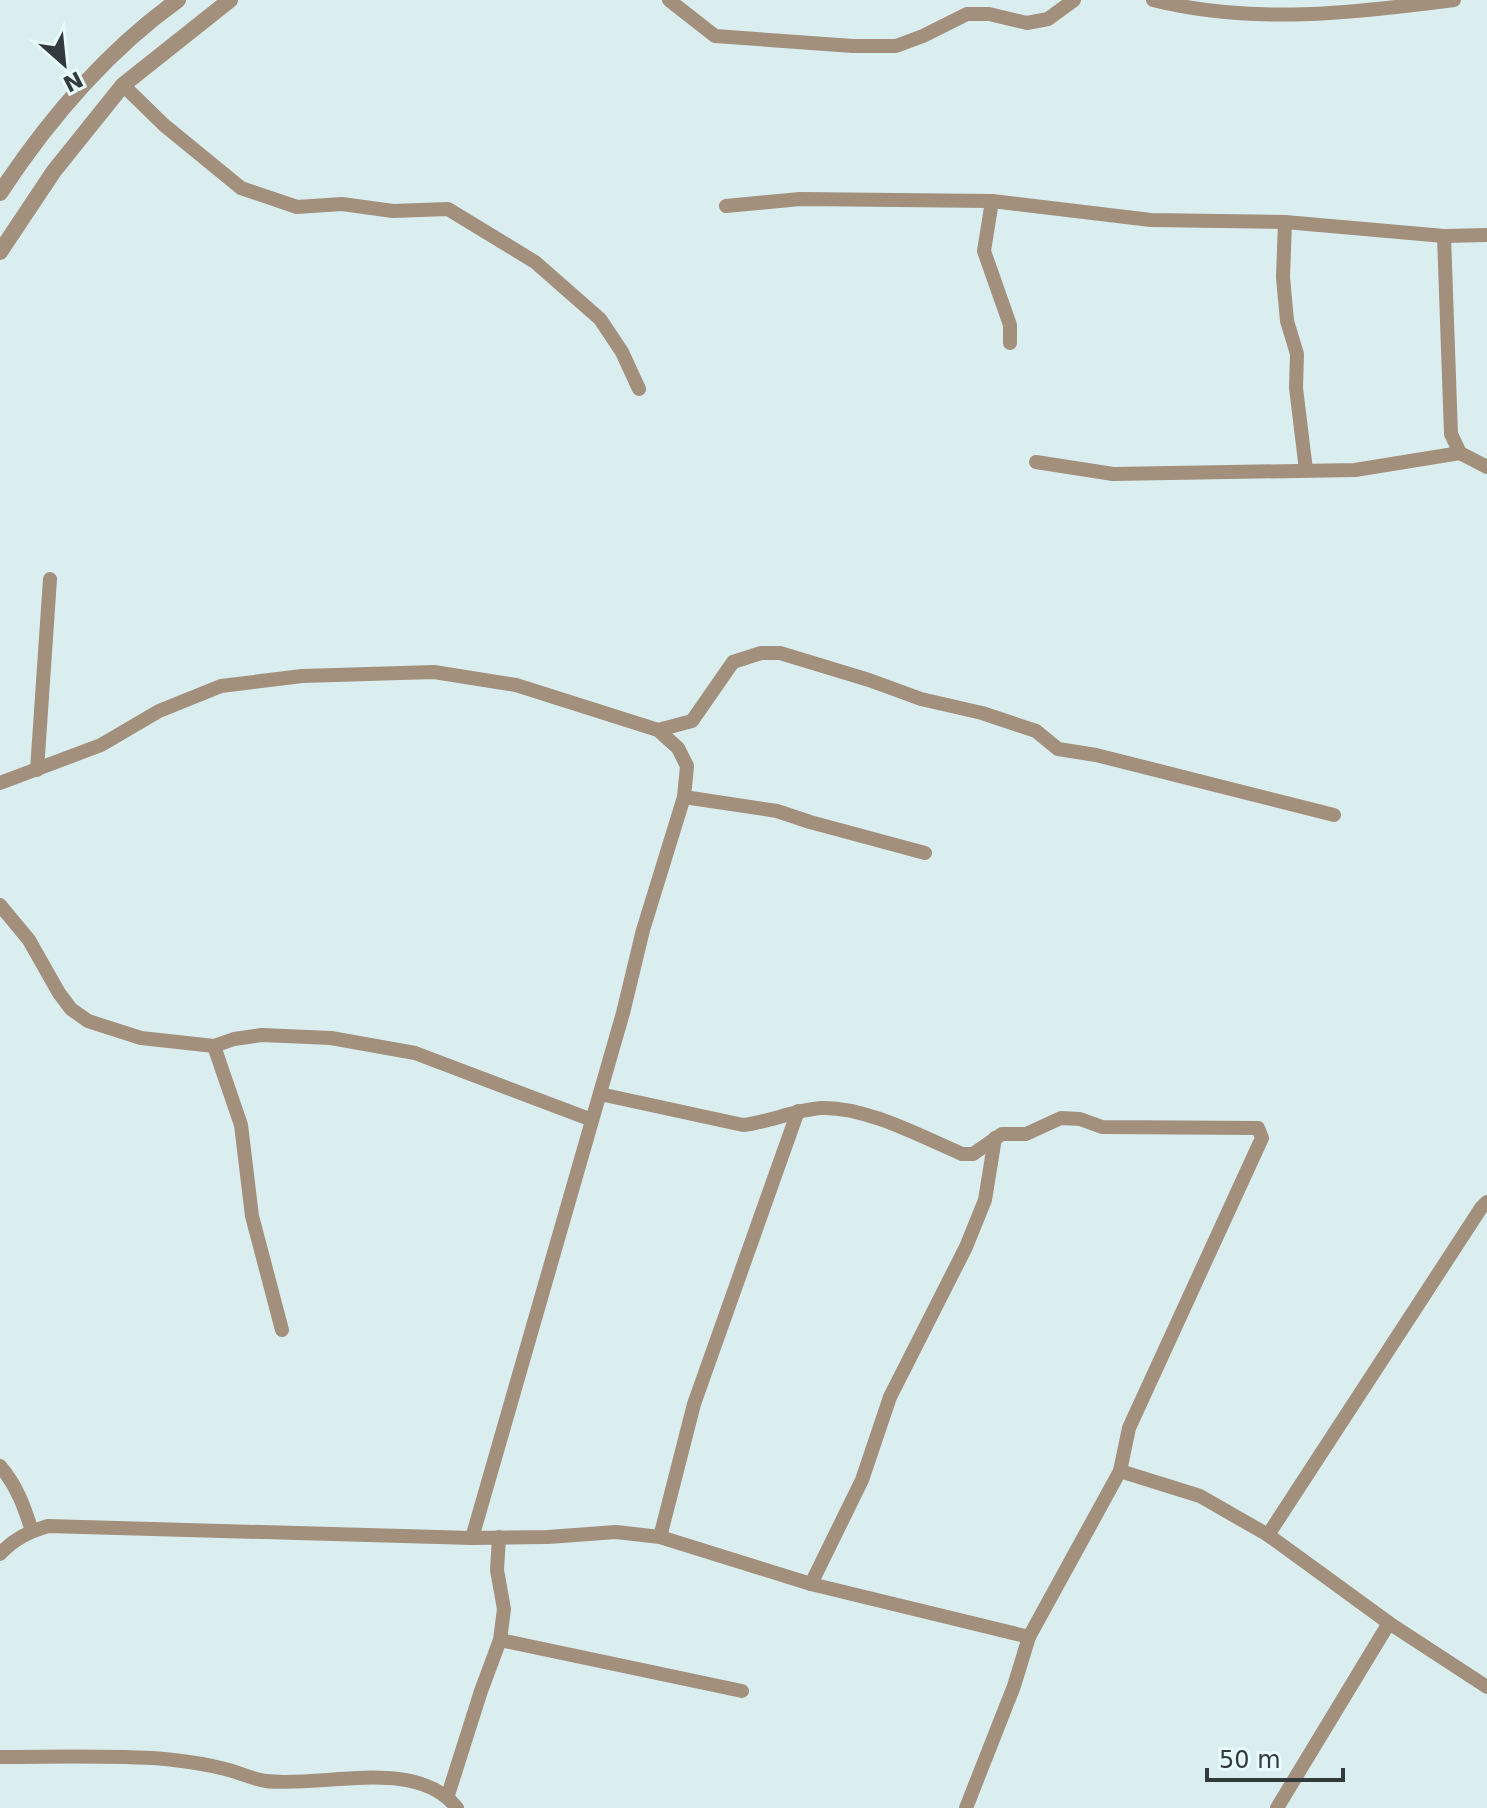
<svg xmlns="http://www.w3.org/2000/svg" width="1487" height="1808" viewBox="0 0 1487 1808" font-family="'DejaVu Sans',sans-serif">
	<rect width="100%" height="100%" fill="#daeef0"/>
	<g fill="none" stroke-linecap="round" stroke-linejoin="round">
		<g stroke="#a28f7c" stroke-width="14">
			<polyline points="669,0 715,36 853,46 896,46 923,36 967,14 989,14 1027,23 1048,19 1074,0"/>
			<path d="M1153,0C1252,25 1354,13 1454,0"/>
			<polyline points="123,85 164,125 241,188 297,207 342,204 393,211 448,209 535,262 600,319 622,352 639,389"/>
			<polyline points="992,201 984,251 1010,325 1010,343"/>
			<polyline points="726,206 800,199 992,201 1151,220 1285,222 1444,236 1487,235"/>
			<polyline points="1285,222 1283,277 1287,321 1297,354 1296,388 1306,470"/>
			<polyline points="1444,236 1451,434 1460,453 1487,467"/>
			<polyline points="1036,462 1113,474 1355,470 1460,453"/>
			<polyline points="658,730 692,721 733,662 761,653 780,653 869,680 921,699 982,713 1036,731 1058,749 1096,755 1334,815"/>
			<polyline points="37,770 50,579"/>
			<polyline points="0,783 101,745 159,711 221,686 302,676 434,672 516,685 658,730 678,748 687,766 684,797 643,930 623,1013 472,1538"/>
			<polyline points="684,797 777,811 810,822 925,853"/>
			<polyline points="0,905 29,940 59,993 71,1009 88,1021 141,1038 214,1046 234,1039 262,1035 331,1038 415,1053 592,1120"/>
			<polyline points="214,1046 241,1125 252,1216 282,1330"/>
			<path d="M600,1094L743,1125C770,1122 794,1110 821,1108C865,1106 922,1137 962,1154H973L1002,1134H1026L1061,1118L1080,1119L1102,1127L1258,1128L1262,1138L1129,1428L1120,1471"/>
			<path d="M0,1466C17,1486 24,1506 32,1531"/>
			<polyline points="1268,1535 1481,1208 1487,1202"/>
			<polyline points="660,1537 694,1404 798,1111"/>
			<path d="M0,1554C14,1539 28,1532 48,1526L472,1538L548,1537L616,1532L660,1537L811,1584L1029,1637L1120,1471L1200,1496L1268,1535L1389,1623L1487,1687"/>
			<polyline points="811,1584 862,1480 890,1397 966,1247 985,1200 995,1138"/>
			<polyline points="500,1640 742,1691"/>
			<path d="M0,1757C55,1757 110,1755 165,1759C184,1761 206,1764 225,1769C238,1772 252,1779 266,1781C324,1788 416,1756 457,1808"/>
			<polyline points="448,1795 481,1691 500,1640 504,1609 497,1570 499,1537"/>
			<polyline points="966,1808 1014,1686 1029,1637"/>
			<polyline points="1277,1808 1389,1623"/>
		</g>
		<g stroke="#a28f7c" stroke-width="16">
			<path d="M0,193C48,120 107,51 178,0"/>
			<polyline points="0,252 54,171 123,85 230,0"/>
		</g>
	</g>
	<g transform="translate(64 64) rotate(153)" stroke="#e7fbfd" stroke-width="6" paint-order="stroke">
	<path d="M0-6L14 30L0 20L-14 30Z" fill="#323a3b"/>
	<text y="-12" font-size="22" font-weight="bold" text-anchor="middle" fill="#323a3b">N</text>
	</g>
	<path d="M1207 1768v12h136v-12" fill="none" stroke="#323a3b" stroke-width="4"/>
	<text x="1219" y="1768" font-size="24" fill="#323a3b" stroke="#e7fbfd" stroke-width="6" paint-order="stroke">50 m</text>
</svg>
